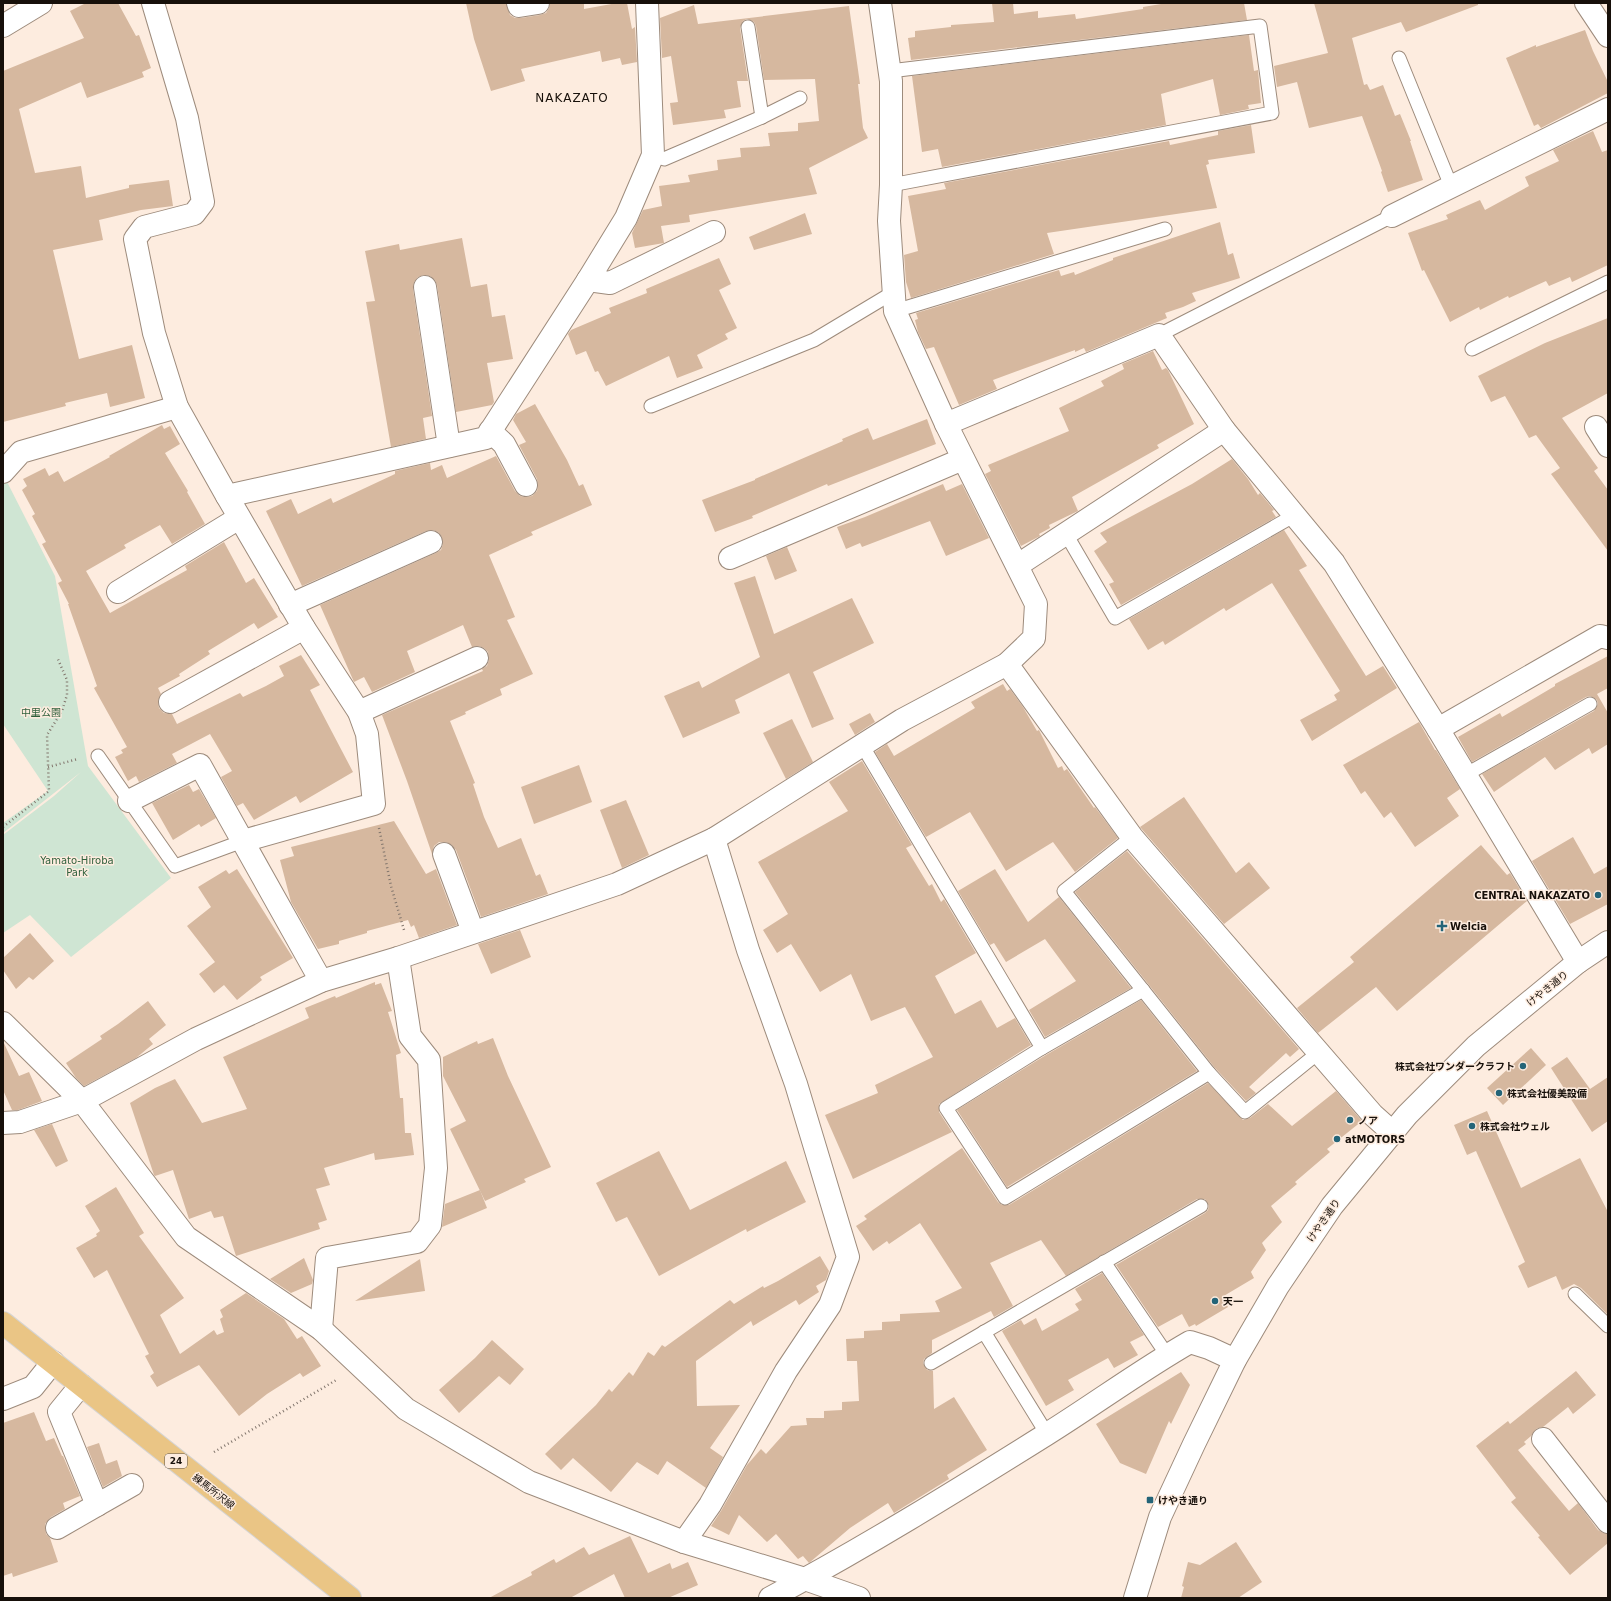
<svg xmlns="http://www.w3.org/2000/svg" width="1611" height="1601" viewBox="0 0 1611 1601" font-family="'DejaVu Sans','Noto Sans JP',sans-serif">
	<rect width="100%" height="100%" fill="#fdecdf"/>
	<polygon fill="#cfe5d3" points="3,474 55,576 88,766 171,878 71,957 30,915 3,933 3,835 54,796 81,772 3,833 3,823 48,791 3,724"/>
	<g fill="#d6b89f">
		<polygon points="86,3 118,3 136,36 139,35 151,68 142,72 144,77 87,98 81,82 19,109 35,173 81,166 86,198 129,188 129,185 169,180 173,206 141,210 99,220 103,240 53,250 79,359 132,345 145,398 110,407 107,393 65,403 66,406 3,422 3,71 84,38 70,11"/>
		<polygon points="466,3 506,3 510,15 515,18 521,18 540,15 546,13 549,8 550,3 584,3 584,9 617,3 627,3 632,29 635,27 637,62 622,65 620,58 602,62 600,51 521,69 525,81 491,91 474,39"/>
		<polygon points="992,3 1013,3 1014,14 1038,11 1038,18 1075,14 1076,19 1143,9 1143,7 1167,3 1244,3 1247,20 911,60 908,38 915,37 915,31 951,27 951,25 994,22"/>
		<polygon points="1314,3 1478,3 1478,5 1406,32 1401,22 1352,38 1364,85 1367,84 1370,90 1383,85 1395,116 1400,114 1411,141 1410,141 1423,180 1388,192 1381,172 1382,171 1362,116 1309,128 1297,82 1277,87 1274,66 1328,53"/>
		<polygon points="694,5 698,24 849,6 860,84 858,84 863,128 868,138 809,168 817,194 689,215 690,222 661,226 664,243 635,248 632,233 643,210 662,206 659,186 690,182 688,175 718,170 717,160 741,157 740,148 770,146 768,133 798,131 798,123 819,121 815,79 764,80 756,26 754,22 747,19 743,21 740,28 748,81 737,81 741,107 724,110 726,118 673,125 670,103 678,102 671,56 662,58 660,18"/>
		<polygon points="1585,30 1593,51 1608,82 1608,93 1541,128 1538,124 1534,126 1506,58 1536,45 1536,47"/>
		<polygon points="1249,35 1254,71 1258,70 1261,103 1248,105 1249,109 1220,115 1213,79 1161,94 1166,125 942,167 938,149 922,152 912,76"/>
		<polygon points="1251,125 1255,153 1208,160 1209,164 1206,165 1217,208 1047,233 1054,254 911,298 906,282 904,255 918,251 908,196 946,189 944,183 1169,141 1170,145 1218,135 1218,131"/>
		<polygon points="1593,131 1602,152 1608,150 1608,265 1572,282 1570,277 1549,286 1546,281 1509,298 1508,296 1480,310 1479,307 1450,322 1424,270 1422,271 1408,233 1448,219 1446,215 1480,200 1485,210 1529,186 1525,177 1559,161 1553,150"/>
		<polygon points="805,213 812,234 754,250 749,237"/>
		<polygon points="1220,222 1228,255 1233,253 1240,278 1192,293 1196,301 1183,307 1165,313 1167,318 1086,352 1084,348 1075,352 1075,350 993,380 997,389 959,405 934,347 926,349 918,332 915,320 918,319 916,313 1059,270 1061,276 1074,272 1075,275 1113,260 1113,258"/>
		<polygon points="462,238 471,287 487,284 492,317 505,315 513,359 487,363 494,402 492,405 456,412 437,285 435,280 430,276 424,275 418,277 414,282 413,289 432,416 423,418 426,439 391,447 366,302 375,301 365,251 399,244 400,250"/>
		<polygon points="719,258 731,284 719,290 737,328 725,334 728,339 697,355 703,368 677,378 669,356 606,386 598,371 595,372 586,351 576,355 568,334 571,330 611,313 609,308 647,293 646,289"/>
		<polygon points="1608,318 1608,393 1562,418 1598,468 1594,471 1608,490 1608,551 1551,474 1560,468 1536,435 1529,438 1505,396 1491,402 1478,376 1545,343"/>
		<polygon points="1153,351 1162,370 1166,368 1168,370 1194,424 1157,445 1159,448 1072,497 1078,511 1049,525 1050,528 1039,534 1040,536 1021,546 985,474 991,471 988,465 1069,431 1059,408 1104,386 1101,381 1124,369 1122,364"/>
		<polygon points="535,404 567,460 579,486 583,484 592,505 531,532 533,535 489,555 515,617 507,620 533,674 500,689 502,695 465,712 466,714 450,721 475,783 473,784 484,817 498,848 521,838 536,876 540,874 548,894 481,917 456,850 452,845 446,842 439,842 434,846 432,854 407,781 382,715 483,671 482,669 487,666 489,660 488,652 484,648 479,646 472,647 463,625 407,651 415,672 372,692 364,677 354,682 320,605 436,553 441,550 443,544 442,537 438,532 433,530 426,531 302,586 266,511 291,499 298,514 331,498 333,503 395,474 395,471 430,463 431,470 442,465 447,478 496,456 515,491 520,496 525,497 532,496 537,491 538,486 537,479 519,445 526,442 513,420 516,414"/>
		<polygon points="927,419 936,444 828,486 827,484 752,516 753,518 715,532 702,500 755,480 755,479 843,441 842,439 868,428 873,440"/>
		<polygon points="162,425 164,429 170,426 180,444 165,453 188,491 187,492 205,524 172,544 160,525 124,545 126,548 86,571 110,613 187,570 185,566 224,542 246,583 254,578 278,617 258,629 254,623 208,651 210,654 179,674 180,676 158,688 161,694 158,701 159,708 164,713 172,714 177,724 240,693 243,697 266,686 284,676 279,666 301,655 320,685 310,690 353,772 300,803 296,796 254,820 243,803 237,806 221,777 232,771 210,734 172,754 177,763 139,782 136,776 128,781 115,757 123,753 121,750 127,747 94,688 97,686 68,604 69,604 58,583 62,581 42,544 46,542 32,516 35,514 22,490 27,486 23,479 45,468 49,476 58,471 64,482 110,457 109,456"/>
		<polygon points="1232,459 1248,479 1258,495 1260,493 1274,510 1272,511 1276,517 1121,605 1109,584 1114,582 1094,551 1107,542 1100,533 1192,484"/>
		<polygon points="943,484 946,491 962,484 989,538 946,556 930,521 862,547 860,543 846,549 837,527 865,517"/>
		<polygon points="1284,530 1307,566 1299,570 1366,676 1383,666 1397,688 1312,741 1300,720 1337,700 1334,695 1340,691 1272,583 1226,611 1224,608 1165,645 1163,641 1148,650 1129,619"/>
		<polygon points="787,547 797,571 775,580 766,556"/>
		<polygon points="755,576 774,634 852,598 874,643 813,672 834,719 812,728 789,673 735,700 740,713 683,738 664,696 699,681 702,688 760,657 734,583"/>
		<polygon points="1608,656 1608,688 1597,694 1608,713 1608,744 1592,754 1589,748 1555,770 1545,757 1494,792 1482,774 1594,711 1598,704 1597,700 1590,696 1586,697 1472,762 1458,737 1500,713 1502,717 1555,686 1555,684"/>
		<polygon points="1003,684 1007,691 1010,689 1023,707 1037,731 1039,730 1058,768 1062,766 1064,771 1067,769 1094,808 1095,807 1118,838 1075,872 1053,842 1006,871 970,812 926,837 875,752 887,744 894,756 975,708 971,702"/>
		<polygon points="870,713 875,722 855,735 849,724"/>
		<polygon points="792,719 813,762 786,779 763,733"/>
		<polygon points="1419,722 1435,750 1436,750 1460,789 1447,798 1459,816 1415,847 1391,812 1384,818 1365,791 1361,794 1343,765"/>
		<polygon points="862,761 912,845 906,848 929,886 932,884 941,902 944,899 976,953 935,976 955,1014 981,1000 997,1028 1015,1018 1031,1045 939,1104 939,1112 952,1132 853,1179 825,1115 878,1093 875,1085 933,1057 905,1007 871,1021 851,974 820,992 791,944 777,953 763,930 788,914 758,862 848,811 829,782"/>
		<polygon points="579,765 592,802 534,824 521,787"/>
		<polygon points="189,785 193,792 199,789 216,818 201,827 199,824 173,840 152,803"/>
		<polygon points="1184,797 1236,873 1249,862 1270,888 1224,924 1140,827"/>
		<polygon points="626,800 649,855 622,868 600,810"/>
		<polygon points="394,821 426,874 436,869 457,925 419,938 414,925 411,927 408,920 367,931 367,933 339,941 339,944 318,949 291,902 280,860 294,856 291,847"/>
		<polygon points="1573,837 1594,874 1608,866 1608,904 1570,924 1532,861"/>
		<polygon points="1481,845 1507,875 1510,873 1527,901 1397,1011 1376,987 1318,1033 1297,1008 1354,962 1350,957"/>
		<polygon points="1127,851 1299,1049 1290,1057 1286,1053 1249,1087 1256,1093 1246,1101 1215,1068 1075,892"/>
		<polygon points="237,869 293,958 260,977 262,980 237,1000 224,985 214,993 199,974 215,962 187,926 211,907 198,887 226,870 229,874"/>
		<polygon points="995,869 1028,922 1059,897 1131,988 1045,1037 1029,1010 1076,981 1045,939 1006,962 994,943 990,945 958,891"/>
		<polygon points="520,930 531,957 491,974 478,944"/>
		<polygon points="30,933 54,961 33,980 29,977 16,989 3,970 3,958"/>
		<polygon points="375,982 375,985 381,983 392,1011 388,1012 401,1053 396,1055 400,1098 403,1098 405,1133 411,1133 414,1155 375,1160 374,1153 324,1168 330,1185 316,1189 327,1220 318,1223 320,1229 236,1256 223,1216 214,1218 211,1211 189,1219 173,1170 155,1176 154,1175 130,1103 155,1088 175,1079 202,1123 247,1109 223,1057 309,1018 305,1008 335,996 336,998"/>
		<polygon points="1141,1000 1197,1071 1007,1187 957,1110 1046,1055"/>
		<polygon points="148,1001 166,1025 149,1039 153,1044 136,1058 84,1086 76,1078 66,1063 102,1039 100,1036 118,1024"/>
		<polygon points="493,1038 508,1076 551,1167 524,1179 526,1182 485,1201 450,1129 466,1121 443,1076 443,1057 477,1041 478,1044"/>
		<polygon points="3,1041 19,1076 29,1072 42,1101 18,1110 12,1110 3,1090"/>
		<polygon points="1531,1048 1546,1065 1503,1105 1487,1088"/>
		<polygon points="1567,1057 1590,1089 1608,1077 1608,1121 1592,1132 1551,1068"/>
		<polygon points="1208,1083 1243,1120 1250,1118 1268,1104 1292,1126 1336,1091 1362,1121 1327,1149 1330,1152 1295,1182 1297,1184 1271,1206 1282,1222 1262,1243 1266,1250 1251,1272 1254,1278 1222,1297 1228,1307 1196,1326 1195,1324 1189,1327 1182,1314 1158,1327 1116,1265 1205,1213 1208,1210 1209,1206 1205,1199 1197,1199 1066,1276 1041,1240 990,1263 1013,1306 994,1317 991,1311 932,1340 932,1353 924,1359 923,1363 927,1370 933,1371 934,1409 954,1397 987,1450 947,1475 949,1479 894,1513 888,1503 850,1528 809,1563 803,1556 798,1559 776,1534 767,1542 739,1515 729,1535 711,1526 721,1511 747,1465 761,1449 766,1454 791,1426 807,1425 806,1418 824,1418 824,1411 842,1410 842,1402 859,1401 857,1361 847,1361 846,1339 864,1338 864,1331 882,1330 882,1322 900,1321 900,1314 940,1312 935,1301 962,1288 920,1223 889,1244 887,1241 873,1251 856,1226 867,1219 864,1216 962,1148 998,1202 1002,1205 1009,1205"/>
		<polygon points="1487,1111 1521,1188 1580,1158 1608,1212 1608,1315 1581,1288 1574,1284 1562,1290 1556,1276 1528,1288 1518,1266 1525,1262 1476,1151 1467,1155 1454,1125"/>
		<polygon points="52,1124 68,1161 56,1167 34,1130"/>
		<polygon points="659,1151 690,1210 786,1161 806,1202 747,1232 746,1229 659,1276 627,1217 616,1222 596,1183"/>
		<polygon points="116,1187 144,1233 139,1236 184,1298 160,1315 180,1354 214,1330 217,1335 224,1332 220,1319 223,1317 220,1310 246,1293 284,1319 297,1339 302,1336 321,1366 303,1377 300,1373 267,1394 239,1416 199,1365 157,1387 150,1376 154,1373 145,1356 149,1354 107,1270 94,1278 76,1248 97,1236 96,1234 100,1231 85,1206"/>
		<polygon points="480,1190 487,1208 442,1227 445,1204"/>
		<polygon points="820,1256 829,1271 826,1280 816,1286 819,1292 799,1305 796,1300 753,1326 751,1321 696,1361 697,1406 740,1405 710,1448 723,1457 706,1488 667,1461 658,1475 637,1462 611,1492 573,1458 561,1470 545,1454 596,1405 609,1389 612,1392 629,1372 633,1376 648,1352 654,1356 662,1345 665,1347 730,1300 734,1304 763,1286 764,1288 778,1281"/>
		<polygon points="304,1258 313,1280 312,1284 291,1293 270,1279"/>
		<polygon points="420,1259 425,1291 355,1301"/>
		<polygon points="1102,1273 1144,1335 1130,1342 1138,1355 1114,1368 1108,1358 1068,1380 1074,1390 1046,1406 1002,1331 1021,1320 1024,1325 1036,1318 1042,1331 1079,1310 1075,1304 1082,1300 1075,1289"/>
		<polygon points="492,1340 524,1369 510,1385 499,1376 459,1413 439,1390 475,1358"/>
		<polygon points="1576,1371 1596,1395 1573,1414 1568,1407 1543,1427 1536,1429 1531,1436 1524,1442 1526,1444 1518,1450 1569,1511 1578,1503 1598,1530 1603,1533 1608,1534 1608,1543 1570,1575 1538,1537 1540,1536 1511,1502 1516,1498 1476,1446 1508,1421 1510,1424"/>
		<polygon points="1181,1372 1190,1385 1171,1424 1169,1421 1146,1474 1120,1463 1096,1424"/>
		<polygon points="34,1412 46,1441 54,1438 62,1456 63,1456 80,1496 63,1503 65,1509 51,1517 45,1524 46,1534 50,1538 58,1562 13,1577 12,1573 3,1576 3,1423"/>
		<polygon points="99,1443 106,1464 117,1460 122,1476 103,1487 87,1447"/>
		<polygon points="630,1536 648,1573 670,1563 672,1569 688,1562 698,1585 668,1598 625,1598 614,1574 570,1598 489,1598 532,1575 531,1572 554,1559 556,1563 584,1547 589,1555"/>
		<polygon points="1236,1542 1262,1582 1238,1598 1181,1598 1184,1587 1182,1586 1188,1562 1200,1565"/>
	</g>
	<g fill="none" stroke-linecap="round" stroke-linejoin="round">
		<defs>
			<g id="service">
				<polyline points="748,27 762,117"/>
				<polyline points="1399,58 1451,186"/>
				<polyline points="890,71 1260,26 1272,113 891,185"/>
				<polyline points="653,155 664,159 762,117 800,98"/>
				<polyline points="895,311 1165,229"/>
				<polyline points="1159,335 1392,216"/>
				<polyline points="1472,349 1608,282"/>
				<polyline points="651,406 814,340 894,292"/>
				<polyline points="1066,534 1115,618 1295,515"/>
				<polyline points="862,745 1042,1048 946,1108 1005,1198 1209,1073 1245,1112 1318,1053"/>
				<polyline points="98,756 175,866 243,841"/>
				<polyline points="1465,775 1590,704"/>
				<polyline points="1132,837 1064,891 1209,1073"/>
				<polyline points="1042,1048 1143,990"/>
				<polyline points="1104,1262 1167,1355"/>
				<polyline points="1575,1294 1608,1326"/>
				<polyline points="984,1332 1047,1434"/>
				<polyline points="931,1363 1201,1206"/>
			</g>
			<g id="minor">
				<polyline points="153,3 187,118 203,202 194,214 144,227 135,239 154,333 177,407 227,496 486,438 588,280 626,218 653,155 647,3"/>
				<polyline points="518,3 519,6 538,3"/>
				<polyline points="1586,3 1608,36"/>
				<polyline points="1392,216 1608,109"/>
				<polyline points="588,280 610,283 714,232"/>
				<polyline points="425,287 449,446"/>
				<polyline points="946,424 1159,335 1224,430 1334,563 1438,729 1578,962"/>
				<polyline points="1596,427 1608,446"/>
				<polyline points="490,431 504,444 526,485"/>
				<polyline points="3,472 21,452 177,407"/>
				<polyline points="227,496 304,628 359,712 367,734 374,804 243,841"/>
				<polyline points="730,558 963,459"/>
				<polyline points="1018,565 1224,430"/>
				<polyline points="118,592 239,518"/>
				<polyline points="290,605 431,542"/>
				<polyline points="1007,664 1132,837 1373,1115 1392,1132"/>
				<polyline points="170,702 304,628"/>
				<polyline points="359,712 477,658"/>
				<polyline points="1438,729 1600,636 1608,638"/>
				<polyline points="129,801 200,765 321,981"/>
				<polyline points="444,854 473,932"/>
				<polyline points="3,1023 82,1101 186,1237 321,1329 406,1409 529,1482 684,1542 805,1579 859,1598"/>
				<polyline points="3,1123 20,1122 82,1101 196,1039 321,981 398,958 617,884 714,839 902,720 1007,664 1034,638 1036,604 946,424 895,311 889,221 891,185 891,81 880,3"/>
				<polyline points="321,1329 327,1258 417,1242 430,1225 436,1168 429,1060 410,1036 398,958"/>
				<polyline points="81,1385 59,1412 97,1505 132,1485"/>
				<polyline points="3,1399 33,1387 53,1362"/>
				<polyline points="1543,1439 1608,1522"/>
				<polyline points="57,1528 97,1505"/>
				<polyline points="684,1542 710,1505 786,1371 830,1305 848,1257 796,1084 748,950 714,839"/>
				<path d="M770,1598C864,1548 956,1491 1047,1434C1095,1404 1141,1370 1190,1342L1209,1348L1235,1360"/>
			</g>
			<g id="tertiary">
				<polyline points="3,26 41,3"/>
				<polyline points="1135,1598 1160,1517 1194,1444 1235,1360 1278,1286 1332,1206 1407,1115 1476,1046 1578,962 1608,942"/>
			</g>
			<polyline id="primary" points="3,1323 350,1598"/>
		</defs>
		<use href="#service" stroke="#9d8b7c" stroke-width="15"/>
		<use href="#minor" stroke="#9d8b7c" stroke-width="24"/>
		<use href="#tertiary" stroke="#9d8b7c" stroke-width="24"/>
		<use href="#primary" stroke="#d5d4d3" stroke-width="24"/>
		<g stroke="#82766d" stroke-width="2.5" stroke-dasharray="1 3" stroke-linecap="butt">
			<polyline points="48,767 78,759"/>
			<polyline points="3,827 49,791 47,735 62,711 67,695 67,680 57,657"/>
			<polyline points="379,828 391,886 404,930"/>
			<polyline points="214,1452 338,1379"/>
		</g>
		<use href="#service" stroke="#fff" stroke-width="13"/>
		<use href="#minor" stroke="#fff" stroke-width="22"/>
		<use href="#tertiary" stroke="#fff" stroke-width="22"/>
		<use href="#primary" stroke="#eac585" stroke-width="22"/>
	</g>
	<g fill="#236478" stroke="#fdecdf" stroke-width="1.5">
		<circle cx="1598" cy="895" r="4"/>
		<path d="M1440 920h4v4h4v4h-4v4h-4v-4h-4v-4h4z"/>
		<circle cx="1523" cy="1066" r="4"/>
		<circle cx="1499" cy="1093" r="4"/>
		<circle cx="1350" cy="1120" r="4"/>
		<circle cx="1472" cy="1126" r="4"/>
		<circle cx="1337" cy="1139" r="4"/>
		<circle cx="1215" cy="1301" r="4"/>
		<rect x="1146" y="1496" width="8" height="8" rx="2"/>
	</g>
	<g text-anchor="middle" stroke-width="3" stroke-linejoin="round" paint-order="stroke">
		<rect fill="#fdecdf" stroke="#5c524a" stroke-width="1" x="165" y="1454" width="22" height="14" rx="3"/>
		<g font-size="9" font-weight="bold" fill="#17100a">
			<text x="176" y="1464">24</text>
		</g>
		<g font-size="10" fill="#2e5f3b" stroke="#fdecdf">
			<text x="41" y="716">中里公園</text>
			<text x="77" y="864">Yamato-Hiroba<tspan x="77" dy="12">Park</tspan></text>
		</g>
		<g font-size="10" font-weight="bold" fill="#17100a" stroke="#fdecdf" text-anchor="start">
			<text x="1590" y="899" text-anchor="end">CENTRAL NAKAZATO</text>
			<text x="1450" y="930">Welcia</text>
			<text x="1515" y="1070" text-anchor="end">株式会社ワンダークラフト</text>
			<text x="1507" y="1097">株式会社優美設備</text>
			<text x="1358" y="1124">ノア</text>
			<text x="1480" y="1130">株式会社ウェル</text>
			<text x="1345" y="1143">atMOTORS</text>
			<text x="1223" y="1305">天一</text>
			<text x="1158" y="1504">けやき通り</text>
		</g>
		<g font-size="10" fill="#17100a" stroke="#fdecdf">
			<text transform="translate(1547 988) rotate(-39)" y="4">けやき通り</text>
			<text transform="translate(1323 1220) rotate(-55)" y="4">けやき通り</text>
			<text transform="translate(214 1491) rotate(38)" y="4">練馬所沢線</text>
		</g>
		<g font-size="12" letter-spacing="1" fill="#17100a" stroke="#fdecdf">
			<text x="572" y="102">NAKAZATO</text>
		</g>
	</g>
	<rect width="1611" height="1601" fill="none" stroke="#17100a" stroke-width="8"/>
</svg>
